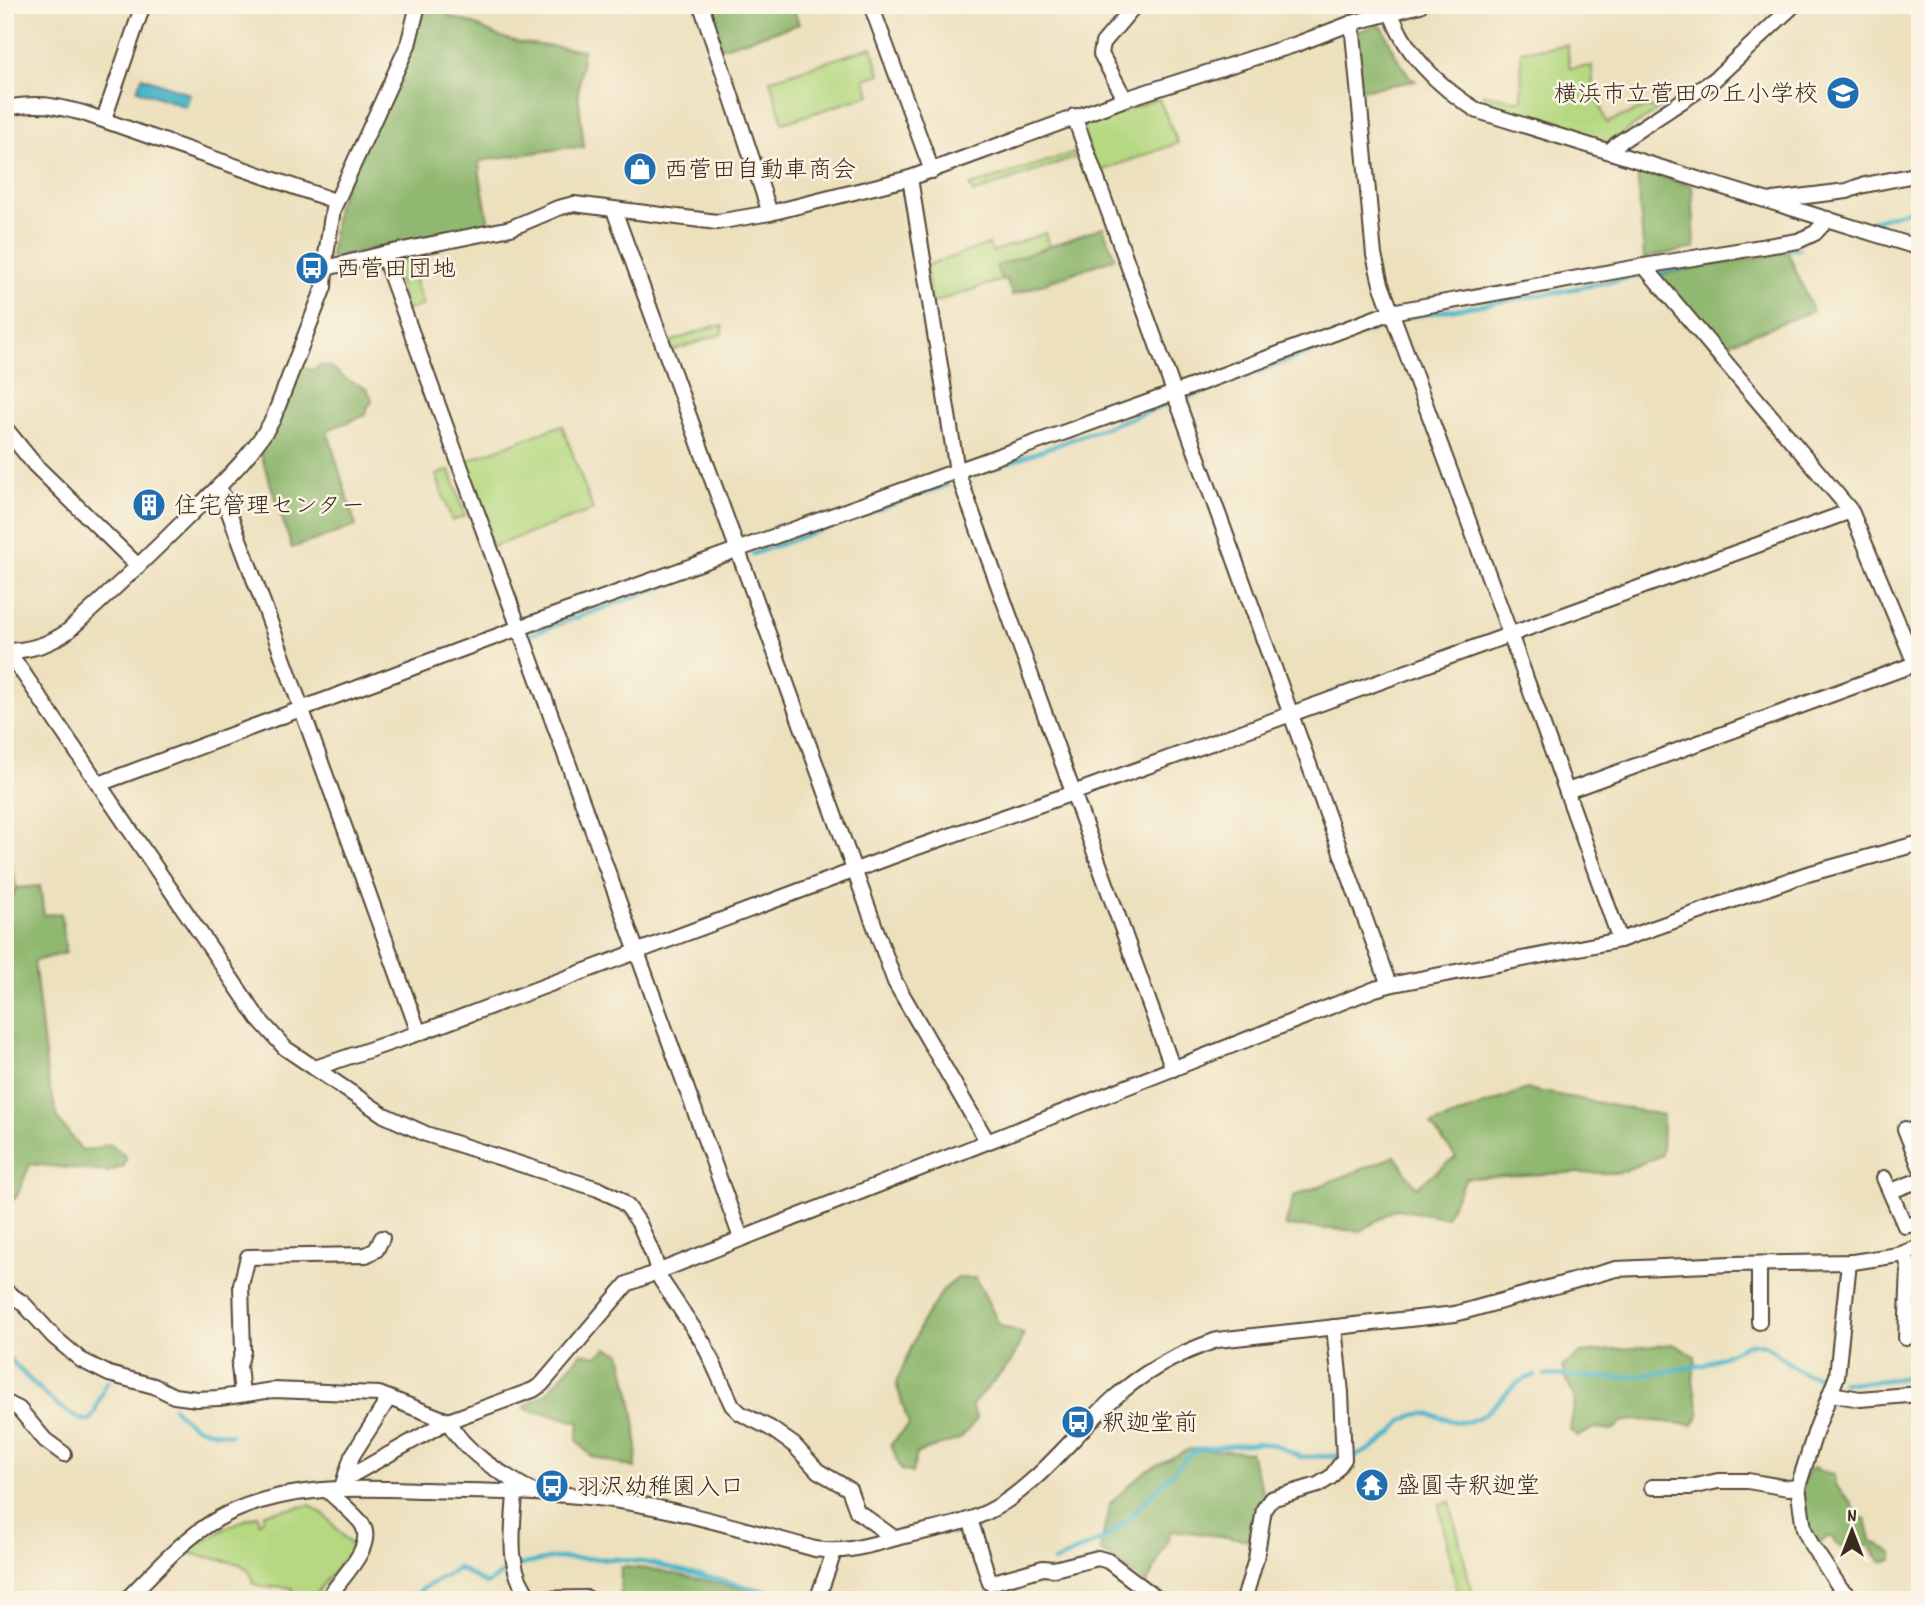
<svg xmlns="http://www.w3.org/2000/svg" width="1925" height="1605" viewBox="0 0 1925 1605" font-family="Dekko,'Klee One',sans-serif">
	<rect width="100%" height="100%" fill="#fcf5e5"/>
	<filter id="ink" filterUnits="userSpaceOnUse"><feTurbulence type="fractalNoise" baseFrequency=".0143" numOctaves="2"/><feDisplacementMap in="SourceGraphic" scale="14" xChannelSelector="R" yChannelSelector="G"/><feConvolveMatrix kernelMatrix="1 2 1 2 8 2 1 2 1" color-interpolation-filters="sRGB"/></filter>
	<filter id="wash" filterUnits="userSpaceOnUse"><feTurbulence type="fractalNoise" baseFrequency=".00686" numOctaves="4" result="noise"/><feDisplacementMap in="SourceGraphic" scale="28" xChannelSelector="R" yChannelSelector="G"/><feGaussianBlur stdDeviation="1.57" result="paint"/><feColorMatrix in="noise" values="0 0 0 0 0 0 0 0 0 0 0 0 0 0 0 0 0 1.4 0 .05"/><feComposite in="paint" operator="in"/></filter>
	<g filter="url(#wash)">
		<rect width="100%" height="100%" fill="#ece0bd"/>
		<g fill="#b5d881" stroke="#788150" stroke-width="2">
			<polygon points="1567,45 1570,68 1592,66 1593,85 1606,123 1646,107 1659,109 1607,144 1513,116 1485,105 1483,94 1512,100 1522,100 1521,51"/>
			<polygon points="872,47 880,74 865,79 870,95 783,123 770,80"/>
			<polygon points="1159,99 1178,143 1098,172 1083,132 1084,123"/>
			<polygon points="1075,152 1077,157 973,193 970,186"/>
			<polygon points="1045,233 1049,247 997,266 1002,280 932,303 925,266 989,244 992,252"/>
			<polygon points="408,260 423,305 407,310 394,267 397,262"/>
			<polygon points="714,326 723,326 722,334 671,351 667,343"/>
			<polygon points="562,425 593,510 492,547 463,462"/>
			<polygon points="450,470 465,516 452,521 436,475"/>
			<polygon points="5,839 17,888 7,907 5,906"/>
			<polygon points="1450,1502 1474,1600 1459,1600 1439,1505"/>
			<polygon points="311,1505 318,1511 323,1513 352,1546 351,1552 323,1584 313,1600 291,1600 293,1588 272,1586 272,1588 253,1584 254,1581 249,1571 240,1564 184,1552 200,1540 205,1542 229,1526 258,1515 259,1523 263,1520 264,1513"/>
		</g>
		<g fill="#90b86f" stroke="#667146" stroke-width="2">
			<polygon points="423,5 443,7 451,17 471,23 500,37 522,43 583,50 578,93 584,147 565,148 479,161 480,175 489,225 330,258 337,205"/>
			<polygon points="706,5 792,5 799,24 720,48"/>
			<polygon points="1377,25 1383,28 1396,56 1410,77 1416,81 1359,90 1354,33"/>
			<polygon points="1637,170 1692,186 1695,248 1644,258"/>
			<polygon points="1103,227 1115,258 1012,295 1006,279 1002,280 996,266"/>
			<polygon points="1788,252 1813,311 1716,348 1656,275"/>
			<path d="M321,365C338,368 334,372 346,379C358,386 370,385 372,402L368,406L366,415L327,430L356,526L292,548L259,449L300,366L312,370Z"/>
			<polygon points="40,886 44,915 61,913 66,953 34,961 48,1082 59,1121 82,1150 95,1149 109,1144 120,1151 126,1158 124,1166 108,1172 30,1164 16,1198 7,1202 5,1205 5,906 7,907 17,888"/>
			<polygon points="1527,1089 1663,1115 1662,1155 1619,1173 1566,1173 1466,1178 1446,1217 1395,1209 1361,1231 1285,1226 1294,1196 1395,1156 1416,1187 1456,1157 1431,1125"/>
			<polygon points="958,1278 976,1278 1000,1326 1024,1333 1012,1361 971,1406 977,1419 960,1439 917,1453 912,1473 901,1470 891,1444 909,1425 896,1383 922,1322 944,1289"/>
			<polygon points="1673,1344 1695,1356 1693,1381 1699,1413 1693,1425 1644,1420 1625,1421 1612,1430 1595,1428 1578,1436 1570,1430 1575,1400 1562,1367 1581,1353"/>
			<path d="M607,1348L621,1353C628,1388 642,1433 635,1468L591,1456L577,1441L579,1422L525,1409L524,1407L548,1392L581,1353L597,1356Z"/>
			<polygon points="1189,1449 1250,1452 1264,1495 1250,1540 1172,1530 1147,1584 1100,1550 1110,1503 1144,1472"/>
			<path d="M1815,1467L1820,1471L1834,1474L1835,1485L1851,1502L1857,1516L1866,1519L1871,1540L1893,1553V1560L1881,1562L1868,1544L1865,1547L1850,1544C1840,1549 1836,1546 1832,1537H1828L1820,1542L1816,1540L1807,1529L1801,1491L1807,1472Z"/>
			<polygon points="621,1567 652,1569 753,1591 751,1600 620,1600"/>
		</g>
		<polygon fill="#4ab5c8" stroke="#427073" stroke-width="2" points="142,77 190,94 186,107 137,90"/>
		<g fill="none" stroke-linecap="round" stroke-linejoin="round">
			<g stroke="#4ab5c8" stroke-width="4.5">
				<polyline points="1873,221 1909,210 1920,194"/>
				<polyline points="1788,249 1799,249"/>
				<polyline points="1654,273 1731,259"/>
				<polyline points="971,476 1408,317 1552,293 1645,275"/>
				<polyline points="753,554 947,485"/>
				<polyline points="531,634 728,563"/>
				<path d="M5,1354C23,1373 63,1418 89,1421L94,1414L106,1383L109,1382"/>
				<polyline points="1545,1375 1612,1378 1639,1376 1704,1365 1746,1345 1756,1343 1766,1346 1803,1373 1830,1380"/>
				<polyline points="1842,1382 1859,1383 1920,1376"/>
				<path d="M173,1407C194,1431 202,1430 231,1435"/>
				<path d="M1351,1457C1367,1453 1380,1444 1392,1433C1397,1427 1401,1421 1408,1418C1432,1405 1447,1427 1470,1421C1489,1416 1501,1396 1516,1384C1521,1380 1528,1378 1535,1375"/>
				<polyline points="1054,1562 1105,1538 1126,1521 1190,1454 1200,1449 1258,1443 1275,1445 1301,1457 1341,1456"/>
				<polyline points="520,1565 554,1558 616,1559 650,1563 802,1600"/>
				<polyline points="1037,1583 1046,1575"/>
				<polyline points="410,1600 422,1589 459,1568 486,1584 510,1569"/>
				<polyline points="972,1600 1019,1587"/>
			</g>
		</g>
	</g>
	<g filter="url(#ink)">
		<g fill="none" stroke-linecap="round" stroke-linejoin="round">
			<defs>
				<g id="minor">
					<polyline points="701,5 770,213"/>
					<polyline points="871,5 932,171"/>
					<path d="M1389,5C1400,50 1440,88 1478,111L1920,248"/>
					<polyline points="1352,23 1374,255 1381,284 1505,620 1620,940"/>
					<polyline points="1125,99 1101,54 1103,43 1135,5"/>
					<path d="M5,108C38,102 52,105 83,113L335,201"/>
					<polyline points="1074,116 1389,985"/>
					<polyline points="104,119 143,5"/>
					<polyline points="1609,152 1617,144 1714,80 1794,5"/>
					<polyline points="910,178 957,471 1173,1069"/>
					<polyline points="1773,200 1847,191 1860,186 1920,174"/>
					<polyline points="614,210 895,982 987,1141"/>
					<polyline points="383,254 741,1238"/>
					<polyline points="1644,266 1851,511 1920,675"/>
					<polyline points="326,268 383,254 511,228 558,208 574,204 717,222 770,213 910,178 1125,99 1297,44 1352,23 1420,5"/>
					<polyline points="5,428 35,465 138,566"/>
					<polyline points="219,486 265,608 419,1033"/>
					<path d="M5,651C29,651 49,645 68,631C110,593 152,553 192,513C221,484 253,455 273,419L324,287L326,255L333,209L408,45L418,5"/>
					<polyline points="8,651 258,1018 285,1048 384,1115 426,1134 598,1189 617,1198 628,1207 639,1223 653,1255 661,1280 704,1344 732,1405 740,1413 770,1428 794,1445 818,1471 849,1489 857,1511 894,1538"/>
					<polyline points="99,784 519,628 1174,393 1391,312 1644,266 1798,241 1815,233 1828,219"/>
					<polyline points="1567,791 1915,664"/>
					<polyline points="315,1068 419,1033 909,850 1073,793 1851,511"/>
					<polyline points="1905,1129 1920,1167"/>
					<polyline points="1884,1178 1905,1226 1920,1222"/>
					<polyline points="1891,1191 1920,1180"/>
					<polyline points="1905,1253 1909,1268 1906,1338"/>
					<polyline points="1849,1262 1837,1376 1816,1430 1798,1487 1804,1529 1812,1546 1841,1589 1853,1600"/>
					<polyline points="1759,1264 1759,1322"/>
					<path d="M5,1291L23,1303L54,1337L81,1360L109,1374L154,1386L174,1396L197,1399L219,1398L273,1390L379,1394L448,1421C465,1454 504,1475 535,1493"/>
					<polyline points="242,1394 239,1366 243,1351 241,1285 248,1257 366,1255 376,1250 382,1238"/>
					<polyline points="1831,1394 1860,1399 1920,1394"/>
					<polyline points="5,1402 19,1409 45,1440 64,1454"/>
					<polyline points="345,1479 448,1421 533,1390 542,1384 627,1284 657,1272 1375,989 1389,985 1620,940 1804,875 1920,843"/>
					<polyline points="343,1484 352,1456 389,1398"/>
					<polyline points="1652,1487 1691,1487 1718,1481 1748,1481 1788,1488 1798,1487"/>
					<path d="M515,1493C513,1531 505,1570 532,1600"/>
					<polyline points="970,1519 990,1583 1043,1568 1054,1569 1098,1558 1108,1561 1159,1600"/>
					<polyline points="531,1599 587,1598 588,1600"/>
					<path d="M126,1600C159,1567 188,1532 231,1512C292,1484 359,1488 424,1490C489,1492 555,1491 620,1501C686,1511 751,1532 815,1549C848,1554 872,1544 904,1536C934,1529 967,1524 995,1508C1040,1482 1073,1436 1112,1400C1141,1373 1179,1353 1217,1340L1455,1314L1616,1269L1731,1264L1853,1262L1898,1255L1920,1247"/>
					<path d="M327,1600C337,1581 377,1547 362,1524C355,1514 336,1499 327,1490"/>
					<polyline points="817,1600 834,1552"/>
					<polyline points="1244,1600 1256,1559 1264,1509 1271,1499 1318,1485 1331,1477 1344,1459 1341,1393 1334,1327"/>
				</g>
			</defs>
			<use href="#minor" stroke="#564536" stroke-width="18"/>
			<use href="#minor" stroke="#fff" stroke-width="14"/>
		</g>
	</g>
	<defs>
		<symbol id="school-disc" viewBox="-11 -11 22 22"><circle r="9.5" fill="#1f6fb2" stroke="#fcf5e5"/><path d="M0-5L7-2L0 1L-7-2ZM-4 1L0 2.5L4 1V4Q0 6-4 4Z" fill="#fff"/></symbol>
		<symbol id="shop-disc" viewBox="-11 -11 22 22"><circle r="9.5" fill="#1f6fb2" stroke="#fcf5e5"/><path d="M-5-2.5h2.3a2.7 3.5 0 0 1 5.4 0H5L5.5 6h-11ZM-1.5-2.5h3a1.5 2.3 0 0 0-3 0Z" fill="#fff"/></symbol>
		<symbol id="bus-disc" viewBox="-11 -11 22 22"><circle r="9.5" fill="#1f6fb2" stroke="#fcf5e5"/><path d="M-5-6H5V4H4V6H2V4H-2V6H-4V4H-5ZM-3.5-4V0h7V-4ZM-3.5 1.2v1.5H-2V1.2ZM2 1.2v1.5H3.5V1.2Z" fill="#fff"/></symbol>
		<symbol id="building-disc" viewBox="-11 -11 22 22"><circle r="9.5" fill="#1f6fb2" stroke="#fcf5e5"/><path d="M-4-6H4V6H1V3H-1V6H-4ZM-2.5-4.3h1.7v1.8h-1.7ZM.8-4.3h1.7v1.8H.8ZM-2.5-1h1.7V.8h-1.7ZM.8-1h1.7V.8H.8Z" fill="#fff"/></symbol>
		<symbol id="temple-disc" viewBox="-11 -11 22 22"><circle r="9.5" fill="#1f6fb2" stroke="#fcf5e5"/><path d="M0-6L5-2H3V0L6.5 2.5H4V6H1.5V3h-3V6H-4V2.5H-6.5L-3 0V-2H-5Z" fill="#fff"/></symbol>
	</defs>
	<g fill-rule="evenodd">
		<use href="#school-disc" x="1824" y="74" width="38" height="38"/>
		<use href="#shop-disc" x="621" y="150" width="38" height="38"/>
		<use href="#bus-disc" x="293" y="249" width="38" height="38"/>
		<use href="#building-disc" x="130" y="486" width="38" height="38"/>
		<use href="#bus-disc" x="1059" y="1403" width="38" height="38"/>
		<use href="#temple-disc" x="1353" y="1466" width="38" height="38"/>
		<use href="#bus-disc" x="533" y="1467" width="38" height="38"/>
	</g>
	<g text-anchor="middle" stroke-width="5" stroke-linejoin="round" paint-order="stroke">
		<g font-size="24" fill="#3b2a1e" stroke="#fcf5e5" text-anchor="start">
			<text x="1818" y="101" text-anchor="end">横浜市立菅田の丘小学校</text>
			<text x="664" y="177">西菅田自動車商会</text>
			<text x="336" y="276">西菅田団地</text>
			<text x="174" y="513">住宅管理センター</text>
			<text x="1102" y="1430">釈迦堂前</text>
			<text x="1396" y="1493">盛圓寺釈迦堂</text>
			<text x="576" y="1494">羽沢幼稚園入口</text>
		</g>
	</g>
	<rect width="1925" height="1605" fill="none" stroke="#fcf5e5" stroke-width="28"/>
	<g transform="translate(1852 1531)" stroke="#fcf5e5" stroke-width="5" paint-order="stroke">
	<path d="M0-5L12 26L0 18L-12 26Z" fill="#3b2a1e"/>
	<text y="-10" font-size="19" font-weight="bold" text-anchor="middle" fill="#3b2a1e">N</text>
	</g>
</svg>
